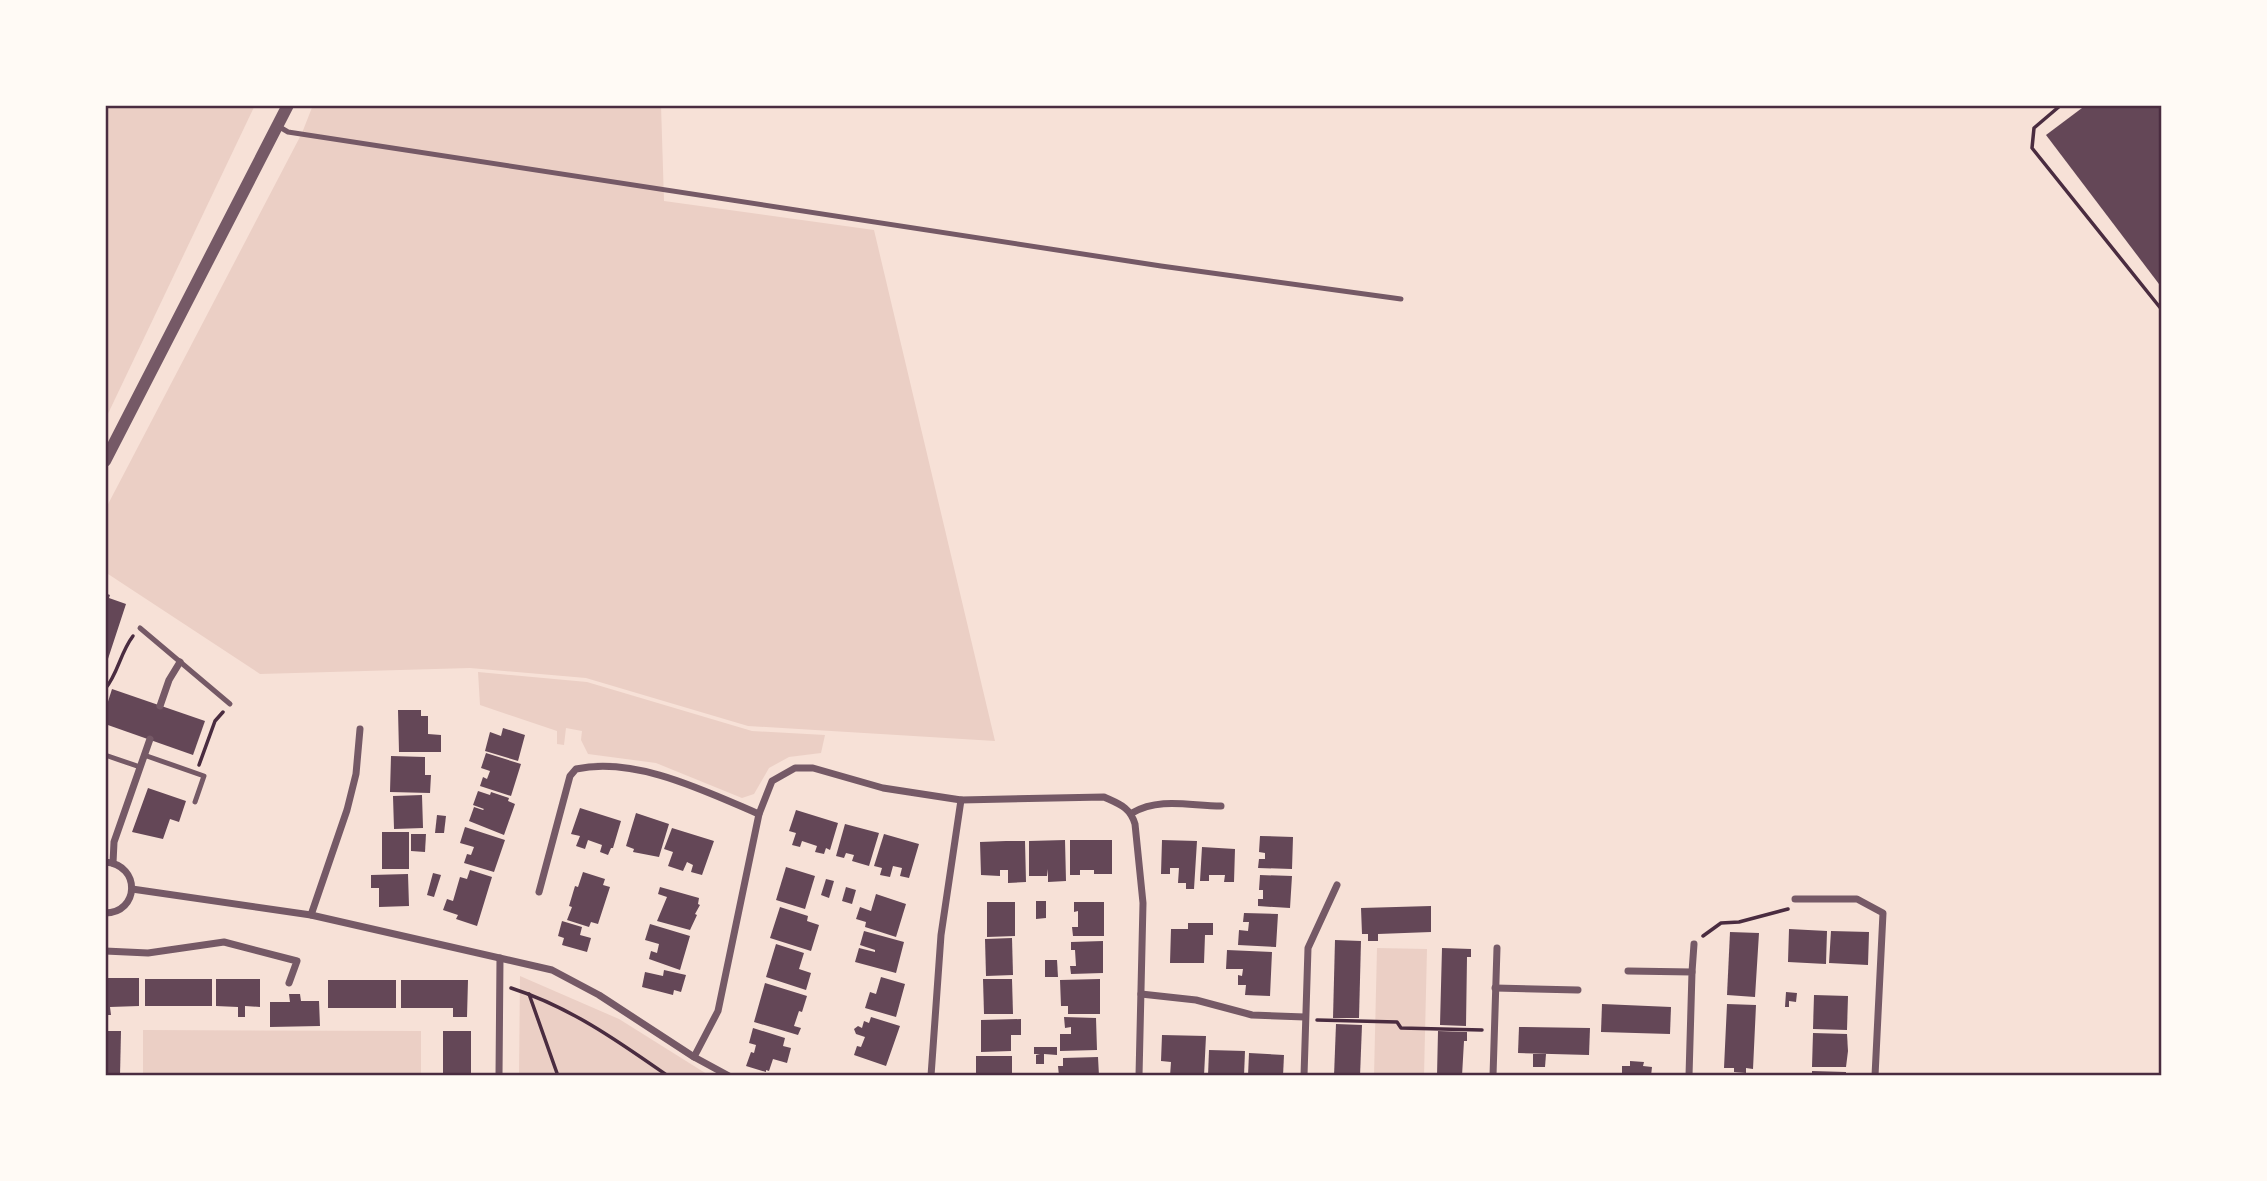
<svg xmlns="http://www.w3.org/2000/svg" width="2267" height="1181" viewBox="0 0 2267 1181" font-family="'Libre Baskerville',serif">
	<rect width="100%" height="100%" fill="#f7e1d7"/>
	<g fill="#ebcfc5">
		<polygon points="105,105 255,105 105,420"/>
		<polygon points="313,105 661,105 664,201 874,230 995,741 748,726 586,678 470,668 260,674 105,572 105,510 302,133"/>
		<polygon points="478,672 587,682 752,731 825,735 821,753 789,757 769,768 754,794 742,798 656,763 588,754 581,740 582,731 566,728 564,745 557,744 557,731 480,705"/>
		<polygon points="1377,948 1427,949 1424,1076 1374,1076"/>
		<polygon points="520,976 619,1019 710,1076 519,1076"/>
		<polygon points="143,1030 421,1031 421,1076 143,1076"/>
	</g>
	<g fill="#644757">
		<polygon points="2086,105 2162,105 2162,288 2046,135"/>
		<polygon points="105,593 110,595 109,598 126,604 106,665"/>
		<polygon points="112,689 205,721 193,755 105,724 105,711"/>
		<polygon points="398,710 421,710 421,716 428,716 428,734 441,735 441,752 399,752"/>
		<polygon points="503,728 525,735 518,761 485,751 490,732 501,736"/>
		<polygon points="486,753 521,764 511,796 480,786 483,777 487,779 490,771 481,768"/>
		<polygon points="391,756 425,757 425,775 431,775 430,793 390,792"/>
		<polygon points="148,788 186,801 179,822 170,819 163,839 132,832"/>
		<polygon points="478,791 490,795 491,792 509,798 508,801 515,804 504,835 469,821 474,807 483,810 484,809 473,805"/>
		<polygon points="422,795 423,828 394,829 393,796"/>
		<polygon points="580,808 621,821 613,848 611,848 608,855 600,852 602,845 588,840 585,849 576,846 580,836 571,834"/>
		<polygon points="796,810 838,823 830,850 826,848 824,854 815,852 817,846 802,841 800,847 792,845 796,833 789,831"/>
		<polygon points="636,813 669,824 659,857 633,852 634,849 626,846"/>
		<polygon points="437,815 446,816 444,833 435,833"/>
		<polygon points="845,824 879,833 869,866 852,861 854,855 846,853 844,858 836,856"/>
		<polygon points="465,827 505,840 494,872 464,863 467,854 471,855 474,847 460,843"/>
		<polygon points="672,828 714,841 702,875 691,872 693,865 687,862 683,871 668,866 673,852 664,849"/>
		<rect x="382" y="832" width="27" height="37"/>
		<polygon points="411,834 426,834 425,852 411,851"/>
		<polygon points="884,834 919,844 909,878 900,876 902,868 893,866 890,877 880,875 882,868 874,866"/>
		<polygon points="1260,836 1293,837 1292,869 1258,868 1259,859 1265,859 1265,853 1259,852"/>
		<polygon points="1065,840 1066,881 1048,882 1048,869 1047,876 1029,876 1029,841"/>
		<polygon points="1070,840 1112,840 1112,874 1094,874 1094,870 1080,870 1080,875 1070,875"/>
		<polygon points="1162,840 1197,841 1194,889 1186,889 1186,883 1178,883 1179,868 1170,868 1170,874 1161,874"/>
		<polygon points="1006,841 1025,841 1026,882 1008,883 1008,870 1000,870 1000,876 981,875 980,842"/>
		<polygon points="1202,847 1235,849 1234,882 1224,882 1225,875 1209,875 1209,881 1200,881"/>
		<polygon points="786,867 815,876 805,909 776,900"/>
		<polygon points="470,870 492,877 477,926 456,919 458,915 443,910 447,899 453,901 460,877 467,879"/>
		<polygon points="583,872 605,879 603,885 610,887 598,924 591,922 589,927 567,920 572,907 569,906 575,886 578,887"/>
		<polygon points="433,873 441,875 434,897 427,895"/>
		<polygon points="408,874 409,906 379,907 379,888 371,888 371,875"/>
		<polygon points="1260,875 1292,876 1290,908 1258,906 1258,899 1263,899 1263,890 1259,890"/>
		<polygon points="826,879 834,881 829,898 821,895"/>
		<polygon points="660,887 699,898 698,904 700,905 695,914 697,915 690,930 657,921 667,897 658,894"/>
		<polygon points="846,887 856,890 852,904 842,901"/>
		<polygon points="876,894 906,904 896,937 865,927 866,922 856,919 860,907 871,911"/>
		<polygon points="1036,901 1046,901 1046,918 1036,919"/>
		<polygon points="987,902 1015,902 1015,936 987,937"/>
		<polygon points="1074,902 1104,902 1104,936 1073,936 1072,927 1078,927 1078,911 1074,912"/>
		<polygon points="1431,906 1431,932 1378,934 1378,941 1368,941 1368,934 1362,934 1361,908"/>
		<polygon points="780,907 808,916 807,921 819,925 811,951 770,938"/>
		<polygon points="1244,913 1278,914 1276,947 1238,945 1239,930 1248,931 1249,922 1243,922"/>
		<polygon points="562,921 582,927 580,935 591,938 587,952 562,945 564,938 558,936"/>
		<polygon points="1188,923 1213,923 1213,935 1205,935 1204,963 1170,963 1171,929 1188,929"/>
		<polygon points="650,924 690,936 680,970 649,959 651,951 657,953 659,944 645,940"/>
		<polygon points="1789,929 1827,931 1826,964 1788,962"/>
		<polygon points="864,931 904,942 896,973 855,962 859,948 875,952 875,950 860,945"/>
		<polygon points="1831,931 1869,932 1868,965 1829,963"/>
		<polygon points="1730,932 1759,933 1755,997 1727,995"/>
		<polygon points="1012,938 1013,975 986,976 985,939"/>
		<polygon points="1335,940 1361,941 1359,1018 1333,1018"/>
		<polygon points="1103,941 1103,973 1071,974 1070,966 1076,966 1075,950 1071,950 1071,942"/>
		<polygon points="776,944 804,953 799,969 811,973 806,990 766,977"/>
		<polygon points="1442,948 1471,949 1471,957 1467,957 1466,1026 1440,1025"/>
		<polygon points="1227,950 1272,952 1270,996 1245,995 1246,985 1238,985 1238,975 1242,976 1243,969 1226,969"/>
		<polygon points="1045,960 1057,960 1058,977 1045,977"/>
		<polygon points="664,970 686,975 681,992 674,990 673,995 642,987 645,972 663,976"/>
		<polygon points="881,977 905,984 896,1017 865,1008 870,992 876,994"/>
		<polygon points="105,978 139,978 139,1006 110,1007 111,1015 105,1015"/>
		<rect x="145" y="979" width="67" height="27"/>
		<polygon points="216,979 260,979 260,1007 245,1006 245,1017 238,1017 238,1007 216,1006"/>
		<polygon points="983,979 1012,979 1013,1014 984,1014"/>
		<polygon points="1100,979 1100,1014 1068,1014 1068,1006 1061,1006 1060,980"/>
		<rect x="328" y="980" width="68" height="28"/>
		<polygon points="401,980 468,980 467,1017 453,1017 453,1008 401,1008"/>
		<polygon points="765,983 807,996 802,1012 799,1011 794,1026 801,1028 798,1035 754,1022"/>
		<polygon points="1786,992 1797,993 1796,1002 1789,1001 1789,1007 1785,1007"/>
		<polygon points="289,994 300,994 301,1001 319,1001 320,1026 270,1027 270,1002 290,1002"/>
		<polygon points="1814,995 1848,996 1847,1030 1813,1029"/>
		<polygon points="1602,1004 1671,1007 1670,1034 1601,1032"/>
		<polygon points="1727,1004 1756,1005 1753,1069 1746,1068 1746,1073 1734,1072 1734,1068 1724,1068"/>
		<polygon points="871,1017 900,1026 886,1066 854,1055 857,1046 861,1047 865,1037 856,1034 854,1029 858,1026 862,1028 864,1021 869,1023"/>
		<polygon points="1064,1017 1096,1018 1097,1050 1060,1051 1060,1034 1071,1034 1071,1027 1065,1028"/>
		<polygon points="1021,1019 1021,1035 1011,1035 1011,1051 981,1052 981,1020"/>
		<polygon points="1336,1024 1362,1025 1360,1076 1334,1076"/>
		<polygon points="1519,1027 1590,1028 1589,1055 1518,1053"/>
		<polygon points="753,1028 785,1038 783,1046 791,1048 787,1063 773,1059 769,1071 766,1070 766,1072 746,1066 751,1052 754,1053 756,1045 749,1043"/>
		<polygon points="105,1031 121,1031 120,1076 105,1076"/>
		<rect x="443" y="1031" width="28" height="45"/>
		<polygon points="1438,1031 1467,1032 1467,1041 1464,1041 1462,1076 1437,1076"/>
		<polygon points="1813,1033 1847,1034 1848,1051 1846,1067 1812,1067"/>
		<polygon points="1162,1035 1206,1036 1204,1076 1170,1076 1171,1062 1161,1061"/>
		<polygon points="1034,1047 1057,1047 1057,1055 1044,1054 1044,1064 1036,1064 1036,1055 1040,1054 1034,1054"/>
		<polygon points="1209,1050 1245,1051 1244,1076 1208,1076"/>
		<polygon points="1249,1053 1284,1055 1283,1076 1248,1076"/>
		<polygon points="1533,1054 1546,1054 1545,1067 1533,1067"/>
		<polygon points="976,1056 1012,1056 1012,1073 1003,1073 1003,1076 976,1076"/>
		<polygon points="1098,1057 1099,1076 1059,1076 1058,1066 1063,1066 1063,1058"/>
		<polygon points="1630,1061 1644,1062 1643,1066 1652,1067 1651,1076 1622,1076 1622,1066 1630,1066"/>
		<polygon points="1812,1071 1846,1072 1846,1076 1812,1076"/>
	</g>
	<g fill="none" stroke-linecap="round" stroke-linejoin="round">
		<g stroke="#4a2c40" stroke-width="3.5">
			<polyline points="2061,105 2034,128 2032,148 2162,310"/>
			<path d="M105,689C118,674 120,653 133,636"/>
			<polyline points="199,765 215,721 223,712"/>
			<polyline points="1703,936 1721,923 1739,922 1788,909"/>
			<path d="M511,988C570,1007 618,1041 668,1076"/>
			<polyline points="529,994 558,1076"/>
			<polyline points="1317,1020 1397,1022 1401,1028 1482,1030"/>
		</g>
		<g stroke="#755966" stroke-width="5">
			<polyline points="278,126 288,132 1161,266 1401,299"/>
			<polyline points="140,628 230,704"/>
			<polyline points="105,755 140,767"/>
			<polyline points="144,755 204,776 195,802"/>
		</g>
		<g stroke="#755966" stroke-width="7">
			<polyline points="160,706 169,680 180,662"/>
			<path d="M1132,813C1160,797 1190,806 1221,806"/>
			<path d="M105,862C142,865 139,913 105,913"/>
			<polyline points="113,863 114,842 150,739"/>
			<polyline points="132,889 311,915 552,970 599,995 694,1057 729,1076"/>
			<path d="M539,892L570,776L576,769C635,756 705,791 759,814"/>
			<polyline points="1795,899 1857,899 1883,913 1875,1076"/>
			<polyline points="311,915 347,810 356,774 360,729"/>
			<polyline points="105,951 148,953 224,942 297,961 289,983"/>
			<polyline points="1628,971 1692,972 1689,1076"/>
			<polyline points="1692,972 1694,944"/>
			<polyline points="1495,988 1578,990"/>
			<polyline points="1141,994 1196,1000 1252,1015 1305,1017"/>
			<path d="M694,1057L718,1011L759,814L772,781L795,768H813L883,788L961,800L1104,797C1119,804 1130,807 1135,824L1143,903L1139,1076"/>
			<polyline points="499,1076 500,958"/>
			<polyline points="931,1076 941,935 961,800"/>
			<polyline points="1304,1076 1308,948 1337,885"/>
			<polyline points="1493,1076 1497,948"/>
		</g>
		<polyline stroke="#755966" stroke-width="12" points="105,461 288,105"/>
	</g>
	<rect width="2267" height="1181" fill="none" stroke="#fffaf5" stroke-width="214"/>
	<rect x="107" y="107" width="2053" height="967" fill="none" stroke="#4a2c40" stroke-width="2.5"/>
</svg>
